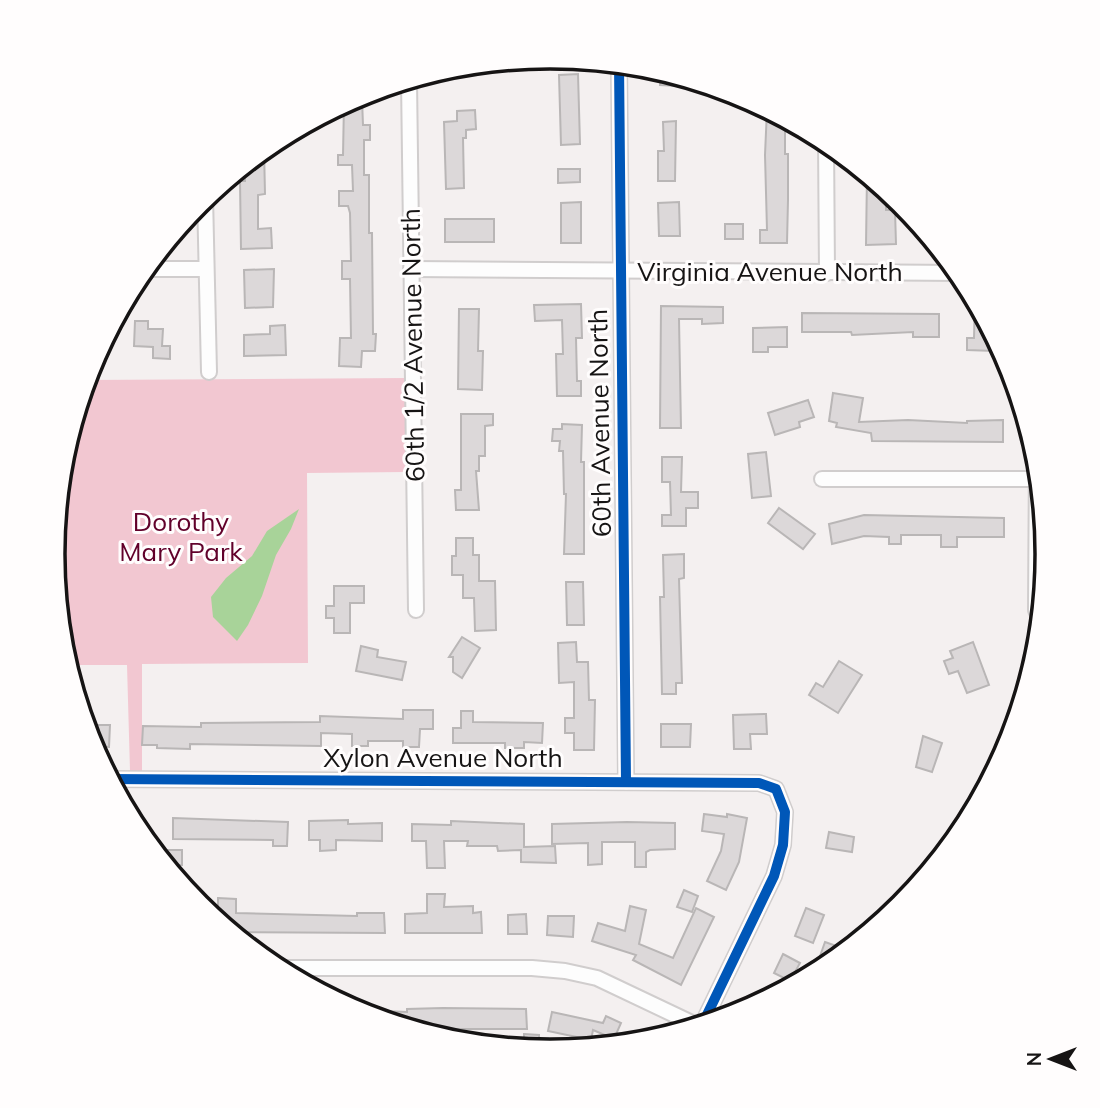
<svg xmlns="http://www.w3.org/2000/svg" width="1100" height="1108" viewBox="0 0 1100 1108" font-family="Mulish,sans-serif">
	<rect width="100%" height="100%" fill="#f4f0f0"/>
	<polygon fill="#f2c7d1" points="405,378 406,472 307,473 308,663 142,664 142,772 130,771 127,665 66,665 62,651 53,554 62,457 85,380"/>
	<polygon fill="#a8d399" points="299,509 291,529 276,555 262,596 248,625 237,641 213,617 211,597 226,578 252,556 267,531"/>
	<g fill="#dcd8d9" stroke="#b9b6b6" stroke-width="2">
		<polygon points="661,70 679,76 679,86 660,85"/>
		<polygon points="578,74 580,144 561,145 559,75"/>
		<polygon points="351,99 362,99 363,125 370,125 370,140 364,140 364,175 369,175 369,233 372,233 373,334 376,334 375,351 362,351 361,367 339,366 340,338 351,338 350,279 342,279 342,261 351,261 350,213 348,206 339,206 339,191 353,191 352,165 338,165 338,155 343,155 344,103"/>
		<polygon points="767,109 785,118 785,154 788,154 788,200 787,243 760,243 760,230 767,230 765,155"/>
		<polygon points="475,110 476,129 466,130 466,138 463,138 464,188 446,189 444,122 457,121 457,111"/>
		<polygon points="676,121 675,181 658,181 658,151 664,151 663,122"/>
		<polygon points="264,148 265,194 258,195 258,229 271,228 272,248 241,249 240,181 245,181 244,164"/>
		<polygon points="558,169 580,169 580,182 558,183"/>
		<polygon points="867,174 886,190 886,210 895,210 896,244 866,245"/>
		<polygon points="581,202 581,243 561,243 561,203"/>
		<polygon points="679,202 680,236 659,236 658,203"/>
		<rect x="445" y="219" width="49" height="23"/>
		<rect x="725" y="224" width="18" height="15"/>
		<polygon points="274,269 273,307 245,308 244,270"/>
		<polygon points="975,299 994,335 994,351 967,350 967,338 974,338"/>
		<polygon points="581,304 582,338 576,338 577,381 581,381 581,396 557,396 556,354 563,354 562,320 535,321 534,305"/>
		<polygon points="661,306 723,307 723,323 702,324 702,319 679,319 681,428 660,428"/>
		<polygon points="459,309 479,309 478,351 483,351 482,390 458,389"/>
		<polygon points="802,313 939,314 939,337 913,337 913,332 852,335 851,332 802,332"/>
		<polygon points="135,321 148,321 148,329 163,329 162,346 170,346 170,359 153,358 153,347 134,346"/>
		<polygon points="285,325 286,355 244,356 244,335 270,334 270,326"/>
		<polygon points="787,327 787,347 768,347 768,352 753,352 753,328"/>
		<polygon points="833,393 863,398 859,422 908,420 967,423 967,421 1003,420 1003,442 872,441 871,433 836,427 837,423 829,421"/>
		<polygon points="808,400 814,417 799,422 800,427 775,435 768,413"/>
		<polygon points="461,414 493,414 493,425 485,426 485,456 479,456 479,471 476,471 479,510 456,510 455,490 461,490"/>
		<polygon points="562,424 582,425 581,462 584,462 584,554 564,554 566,494 564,494 563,451 559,451 560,441 552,441 553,429 562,429"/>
		<polygon points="766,452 771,496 752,498 748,454"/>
		<polygon points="662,457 682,457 681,492 698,492 698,508 686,508 686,526 662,526 662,515 671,515 670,482 662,482"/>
		<polygon points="779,508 815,534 803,549 768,523"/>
		<polygon points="864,515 1004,518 1004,537 957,537 957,547 941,547 941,535 901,535 901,544 889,544 889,537 864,536 832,544 829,524"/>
		<polygon points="456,538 473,538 473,555 479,555 479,581 495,581 496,630 475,631 474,598 463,598 463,575 452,575 452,556 456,556"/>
		<polygon points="684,554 684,578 679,579 682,683 676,683 676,694 662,694 660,597 664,597 663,555"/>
		<polygon points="566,582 583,582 584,625 567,625"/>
		<polygon points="334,586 364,586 364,603 350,603 350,633 334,633 334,618 326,618 326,606 334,606"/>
		<polygon points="462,637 480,648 462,678 453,672 453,657 449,657"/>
		<polygon points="576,642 577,662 588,662 589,700 595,700 594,750 574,750 574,733 565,733 565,718 574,718 574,682 559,683 558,643"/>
		<polygon points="973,642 989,685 967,693 958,671 949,674 944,661 953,658 950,651"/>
		<polygon points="361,646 378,650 377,657 406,662 402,680 356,671"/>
		<polygon points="839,661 862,675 838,713 809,695 816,683 823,687"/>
		<polygon points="403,710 433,710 433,729 420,729 419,747 403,747 403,741 368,741 368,746 352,746 352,734 321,733 321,746 190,744 190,749 157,748 157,745 142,745 143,726 201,727 201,723 320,722 320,716 403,719"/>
		<polygon points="461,711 473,711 473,722 543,723 542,743 524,742 524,748 505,748 505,743 453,743 453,728 461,728"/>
		<polygon points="766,714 767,734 750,734 751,749 734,749 733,715"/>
		<polygon points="661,724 691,724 690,747 661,747"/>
		<polygon points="85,725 110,725 109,747 91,746"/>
		<polygon points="923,736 942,743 932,772 916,767"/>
		<polygon points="704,814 727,817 727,814 747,818 739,862 726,890 707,881 721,851 724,834 702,831"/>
		<polygon points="173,818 288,822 287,846 273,846 273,840 173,839"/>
		<polygon points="348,820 348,824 382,823 382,841 336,840 336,850 320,851 320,840 309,840 309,821"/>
		<polygon points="451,821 524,824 524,847 555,846 556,863 521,862 521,850 498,851 497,846 467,846 468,841 444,841 445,868 427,868 426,841 412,841 412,824 451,825"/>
		<polygon points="627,822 675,823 675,849 650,850 646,852 646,867 635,867 635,842 602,842 602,864 588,865 588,843 552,844 552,824"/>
		<polygon points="829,832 854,837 852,852 826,848"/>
		<polygon points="153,850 182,850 182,865 165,865"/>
		<polygon points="684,890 698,896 692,912 677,907"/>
		<polygon points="427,894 445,894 444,907 473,906 473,913 481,912 482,933 405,933 405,914 427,913"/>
		<polygon points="218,898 236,899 236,913 357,916 357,913 384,913 385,933 231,932 207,913 218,913"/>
		<polygon points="630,906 646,910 639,944 673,958 696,908 714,917 681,985 633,960 636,955 592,941 598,923 625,931"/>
		<polygon points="806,908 824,915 813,943 795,936"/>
		<polygon points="526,914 527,934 508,934 508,915"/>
		<polygon points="548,916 574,916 573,937 547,935"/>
		<polygon points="825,942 848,950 832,963 819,959"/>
		<polygon points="783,954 800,963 790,981 774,973"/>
		<polygon points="443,1008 526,1009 527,1029 409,1029 359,1013 360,1010 407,1012 407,1009"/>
		<polygon points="552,1012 603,1023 606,1016 621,1023 614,1039 593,1030 591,1040 548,1031"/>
		<polygon points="524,1034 539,1035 539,1050 524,1049"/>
	</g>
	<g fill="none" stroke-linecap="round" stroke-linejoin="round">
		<defs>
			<g id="minor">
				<polyline points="619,63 626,782"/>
				<polyline points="409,80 416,610"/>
				<polyline points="826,140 827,273"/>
				<polyline points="205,196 209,372"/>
				<polyline points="144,269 206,269"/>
				<polyline points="411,269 960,273"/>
				<polyline points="1037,454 1036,610 1041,621"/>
				<polyline points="822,479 1037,479"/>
				<polyline points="109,779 759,783 776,789 785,812 783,845 774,876 702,1025"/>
				<polyline points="273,968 532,968 565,971 597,978 698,1026"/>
			</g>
		</defs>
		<use href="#minor" stroke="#d0cdcd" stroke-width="18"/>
		<use href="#minor" stroke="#fdfdfd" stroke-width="14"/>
		<defs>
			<g id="cycleway">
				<polyline points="619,63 626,782"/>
				<polyline points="109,779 759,783 776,789 785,812 783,845 774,876 702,1025"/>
			</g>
		</defs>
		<use href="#cycleway" stroke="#fffdfd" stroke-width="15"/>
		<use href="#cycleway" stroke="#0057b8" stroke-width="10"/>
	</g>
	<g text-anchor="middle" stroke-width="6" stroke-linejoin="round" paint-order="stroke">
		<g font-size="26" fill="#161414" stroke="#fffdfd">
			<text x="770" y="281">Virginia Avenue North</text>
			<text transform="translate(413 345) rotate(-91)" y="9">60th 1/2 Avenue North</text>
			<text transform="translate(600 423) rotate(-91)" y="9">60th Avenue North</text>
			<text x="443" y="767">Xylon Avenue North</text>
		</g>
		<g font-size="26" fill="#61002a" stroke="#fffdfd">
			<text x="181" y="531">Dorothy<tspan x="181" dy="30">Mary Park</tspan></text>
		</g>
	</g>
	<path d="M0 0H1100V1108H0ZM65 554a485 485 0 1 1 970 0a485 485 0 1 1-970 0Z" fill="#fffdfd" fill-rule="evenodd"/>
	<path fill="none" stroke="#161414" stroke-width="3.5" d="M65 554a485 485 0 1 1 970 0a485 485 0 1 1-970 0Z"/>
	<g transform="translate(1051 1059) rotate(270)" stroke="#fffdfd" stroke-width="5" paint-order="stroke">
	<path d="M0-5L12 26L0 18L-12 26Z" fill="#161414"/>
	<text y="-10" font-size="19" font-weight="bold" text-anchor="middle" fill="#161414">N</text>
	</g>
</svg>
